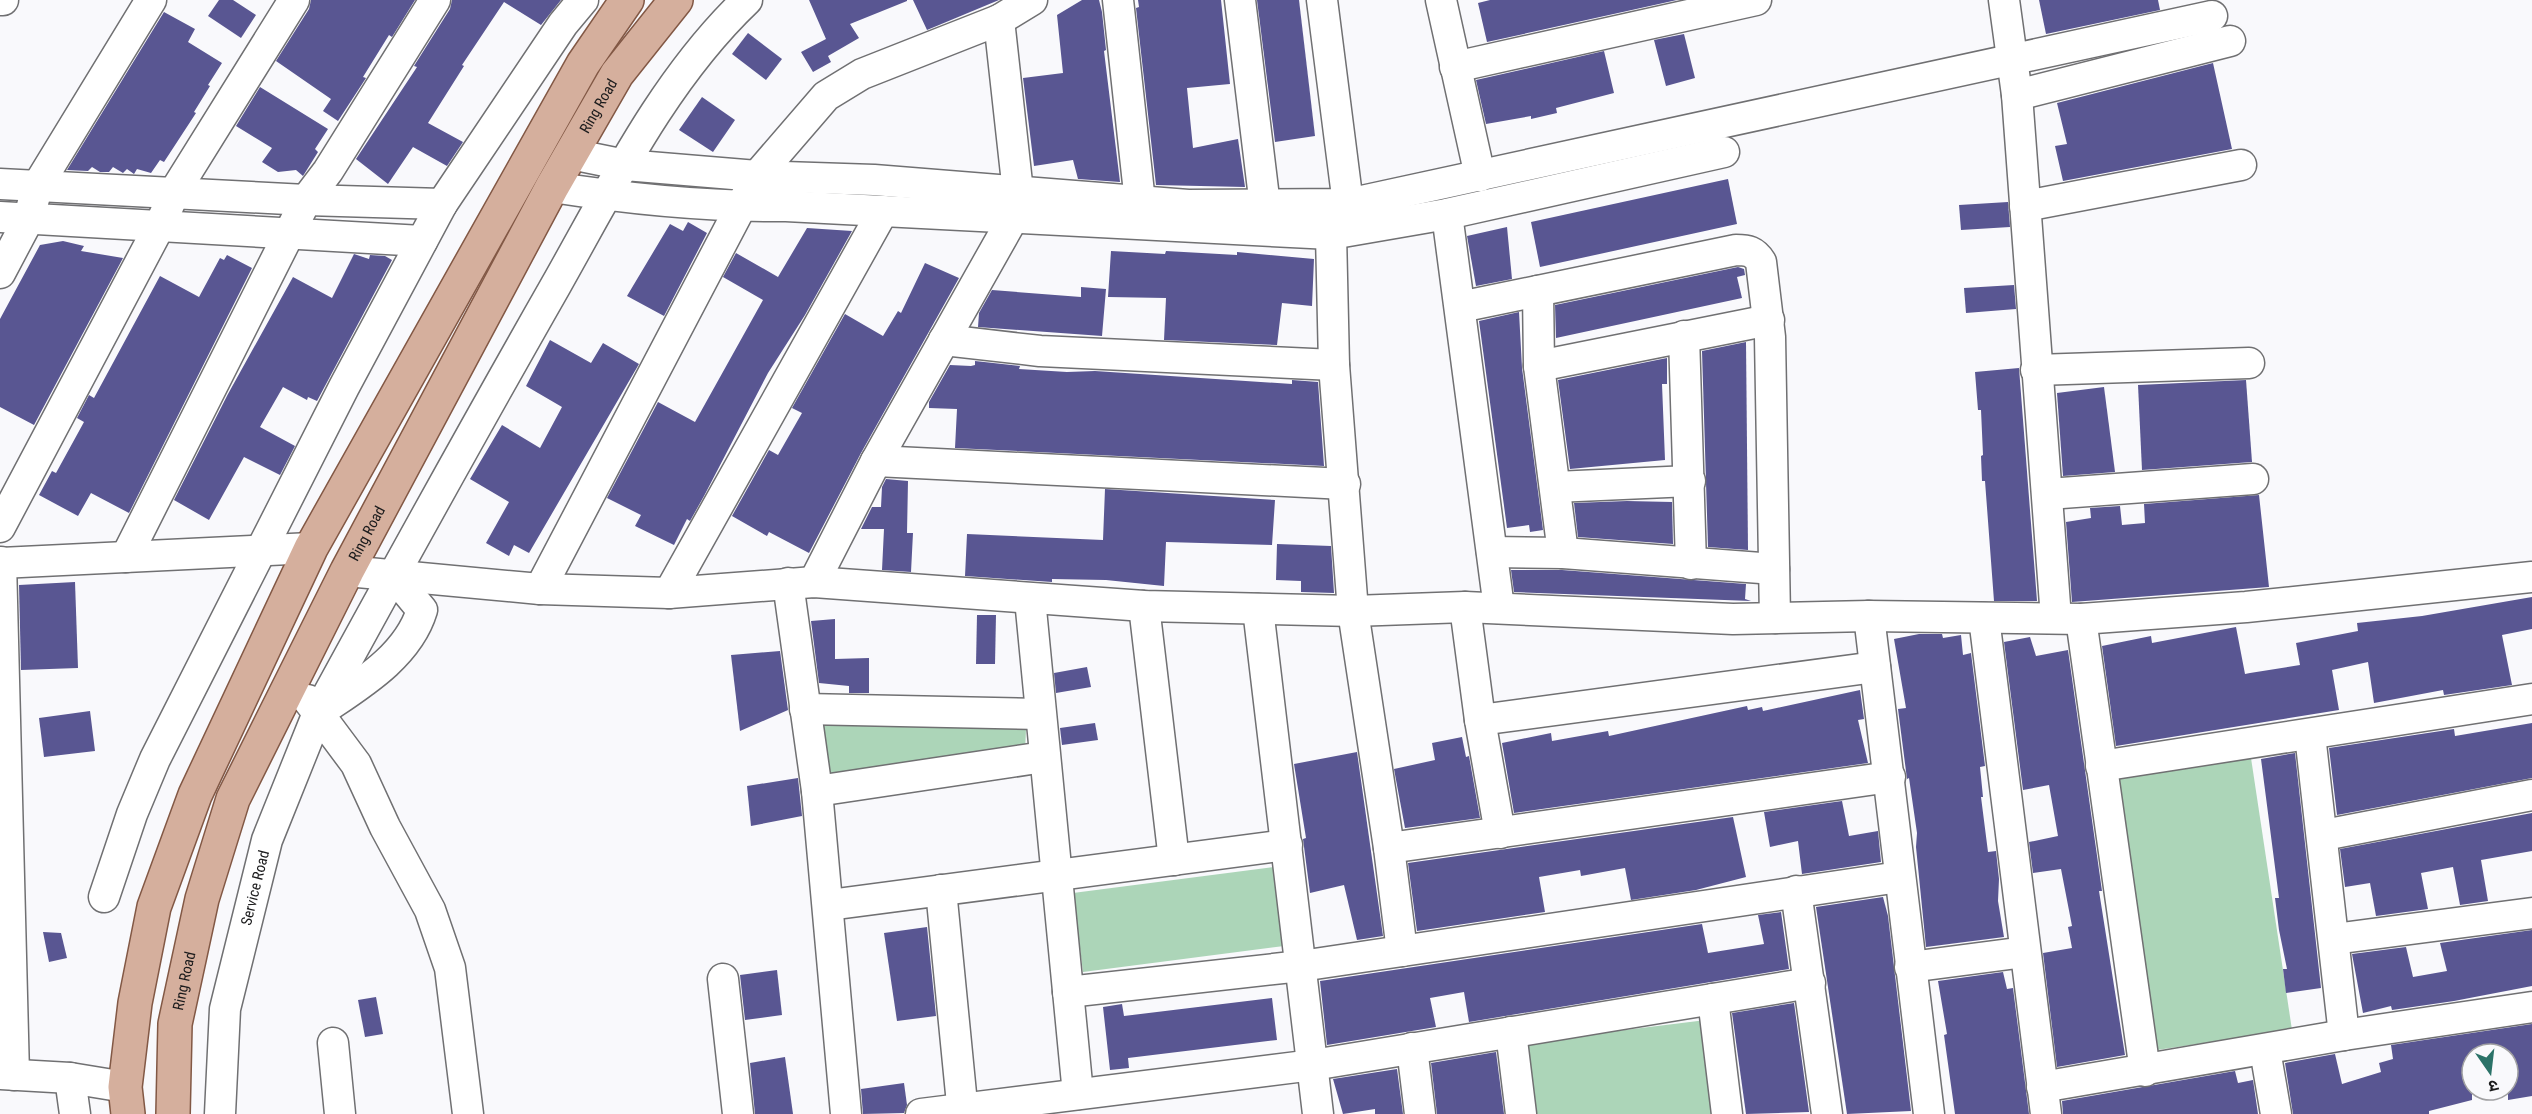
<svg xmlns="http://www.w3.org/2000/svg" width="2532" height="1114" viewBox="0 0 2532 1114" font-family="'Roboto Condensed','Noto Sans Devanagari',sans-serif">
	<rect width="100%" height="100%" fill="#f9f9fc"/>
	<g fill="#acd5b8">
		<polygon points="818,722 1026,729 1025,753 826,778"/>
		<polygon points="2251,758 2292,1030 2157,1050 2117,779"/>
		<polygon points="1274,867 1284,946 1083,972 1073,893"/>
		<polygon points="1706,1020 1718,1114 1537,1114 1528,1042"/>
	</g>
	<g fill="#595692">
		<polygon points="219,0 233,0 256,15 241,38 208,16"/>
		<polygon points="311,0 415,0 392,37 389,35 363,77 366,78 338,121 323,111 331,99 276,61 309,9"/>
		<polygon points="452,0 561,0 541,25 504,2 462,65 464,66 428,123 463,142 447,166 413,147 388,184 356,159 417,67 414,66 450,9"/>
		<polygon points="809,0 907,0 907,1 850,24 859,38 828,56 831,62 813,72 801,52 826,39"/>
		<polygon points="913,0 999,0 927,30"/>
		<polygon points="1082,0 1099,0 1102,12 1106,50 1104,51 1120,182 1078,179 1073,160 1034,166 1023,78 1063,73 1057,15"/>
		<polygon points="1138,0 1221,0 1230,84 1187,88 1193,148 1238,139 1245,187 1156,185 1136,8 1139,7"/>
		<polygon points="1257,0 1299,0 1315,136 1275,142"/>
		<polygon points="1490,0 1677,0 1487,42 1478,3"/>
		<polygon points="2039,0 2158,0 2160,10 2046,34"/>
		<polygon points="164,12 195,29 188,42 222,63 208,85 210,86 194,112 196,113 164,162 160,160 151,173 137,169 134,174 127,169 123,173 113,167 109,172 100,172 92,167 88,171 67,170"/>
		<polygon points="748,33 782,59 766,80 732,54"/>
		<polygon points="1684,34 1695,78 1666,86 1654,40"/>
		<polygon points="1604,51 1614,93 1556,108 1557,113 1531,119 1531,116 1486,124 1476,80"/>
		<polygon points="2213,63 2232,149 2063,181 2055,146 2067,144 2057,103"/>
		<polygon points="260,87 328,129 315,149 318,152 303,176 296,170 278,172 262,162 272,148 236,126"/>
		<polygon points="702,97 735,120 713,152 679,130"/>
		<polygon points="1728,179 1737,224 1540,267 1531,222"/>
		<polygon points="2008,202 2010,227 1961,230 1959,205"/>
		<polygon points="688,222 707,233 664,316 627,296 670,224 683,231"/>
		<polygon points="1507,227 1512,279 1476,286 1467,236"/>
		<polygon points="807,228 852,231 805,315 768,373 704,496 690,521 687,519 674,545 635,526 641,515 607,498 658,402 695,422 763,300 723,277 736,253 778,277"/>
		<polygon points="63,241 84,246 81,251 123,258 34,425 0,407 0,319 40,245"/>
		<polygon points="1111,251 1165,254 1166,251 1237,255 1237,252 1314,259 1312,306 1282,303 1277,345 1164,340 1166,298 1108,297"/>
		<polygon points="354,254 369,259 370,255 385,256 392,260 317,401 308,397 307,400 283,387 260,427 295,446 280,475 244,457 209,520 174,500 228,394 293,277 332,298"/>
		<polygon points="227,255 252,268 129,513 91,493 78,516 39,495 52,471 56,473 84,422 77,418 89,395 94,398 160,276 199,297 220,258 224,260"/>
		<polygon points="925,263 959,278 861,453 809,553 769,532 767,536 732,516 769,450 778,455 802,413 792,408 845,314 883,336 898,311 901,313"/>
		<polygon points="1738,267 1744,269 1745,275 1737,277 1742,298 1556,338 1555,305"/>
		<polygon points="2014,285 2016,309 1966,313 1964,288"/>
		<polygon points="1081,287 1106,289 1102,336 978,327 979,313 992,290 1081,297"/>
		<polygon points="1519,312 1522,368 1543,530 1530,532 1529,525 1507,528 1479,321"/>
		<polygon points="550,340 591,363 603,343 639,364 529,553 514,545 509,556 486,543 509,502 470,479 502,425 540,448 562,407 526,386"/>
		<polygon points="1746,342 1748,550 1708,547 1702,351"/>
		<polygon points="1667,358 1667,384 1662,384 1665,460 1570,469 1558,380"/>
		<polygon points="975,361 1020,366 1019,369 1067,372 1095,371 1292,384 1292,380 1318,382 1324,466 955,448 957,409 929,408 929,402 950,365 971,366 975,365"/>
		<polygon points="2019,368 2037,601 1994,601 1985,481 1982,481 1981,456 1983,455 1981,410 1978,410 1975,372"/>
		<polygon points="2246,380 2252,462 2142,470 2138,385"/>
		<polygon points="2104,387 2115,472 2063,476 2057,393"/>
		<polygon points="886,479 908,481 907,533 913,533 911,572 882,570 884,529 861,529 872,507 881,507 882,487"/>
		<polygon points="1105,489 1275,500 1272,545 1166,542 1164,586 1106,580 1052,579 1052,582 965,576 967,534 1103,540"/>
		<polygon points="2259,495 2269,587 2072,602 2066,522 2091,518 2090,508 2120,506 2122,525 2145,523 2144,504"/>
		<polygon points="1627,501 1672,502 1673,544 1578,537 1574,503"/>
		<polygon points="1277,544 1331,546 1334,593 1301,592 1301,581 1276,580"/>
		<polygon points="1511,570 1562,570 1746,584 1745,599 1751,601 1514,592"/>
		<polygon points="75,582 78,668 21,670 19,585"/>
		<polygon points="2532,597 2532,629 2502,635 2512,685 2444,695 2443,690 2374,703 2368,662 2332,670 2339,710 2116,746 2102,646 2151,636 2152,643 2236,627 2245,674 2250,673 2300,665 2296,643 2358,631 2357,623 2422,616"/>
		<polygon points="977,615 996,615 995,664 976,664"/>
		<polygon points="835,619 835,659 869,658 869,693 849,693 849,686 819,683 811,621"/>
		<polygon points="1919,634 1942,634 1943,638 1961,635 1963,655 1971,653 1985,766 1980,767 1983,797 1981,797 1988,852 1996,851 1999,879 1998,901 2004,937 1926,947 1916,847 1917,833 1909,778 1907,779 1898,709 1906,708 1894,639"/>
		<polygon points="2030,637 2036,656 2068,650 2102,891 2099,891 2125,1055 2057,1067 2043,953 2072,948 2068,927 2072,926 2061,869 2033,873 2029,842 2058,836 2049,785 2023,790 2004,642"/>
		<polygon points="780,651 788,710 740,731 731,655"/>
		<polygon points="1087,667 1091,687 1056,693 1054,673"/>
		<polygon points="1860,690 1864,719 1858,720 1868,763 1514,813 1502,743 1551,733 1552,741 1608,731 1609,736 1747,706 1748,710 1762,707 1763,711"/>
		<polygon points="90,711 95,751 44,757 39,718"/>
		<polygon points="1095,723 1098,740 1062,745 1060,728"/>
		<polygon points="2532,723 2532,778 2337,815 2329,748 2454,729 2455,736"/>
		<polygon points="1462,737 1466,757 1469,756 1480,818 1405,828 1394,769 1435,760 1432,743"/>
		<polygon points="1357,752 1383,936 1357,940 1344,885 1310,893 1303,839 1306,838 1294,764"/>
		<polygon points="2295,753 2321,988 2286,993 2283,969 2287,969 2279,930 2275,898 2279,898 2261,759"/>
		<polygon points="798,778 802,816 751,826 747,786"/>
		<polygon points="1842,801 1849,836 1878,831 1881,862 1802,874 1798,841 1770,847 1764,812"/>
		<polygon points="2532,813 2532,851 2481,860 2488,901 2460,905 2453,867 2421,873 2428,909 2376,916 2370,883 2345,887 2340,849"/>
		<polygon points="1733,817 1746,877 1696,890 1631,900 1625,868 1581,876 1580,870 1539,877 1545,912 1417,931 1408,863"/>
		<polygon points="1883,897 1888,916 1911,1111 1847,1114 1816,907"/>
		<polygon points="1781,912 1789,969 1469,1022 1464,992 1430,998 1436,1027 1327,1045 1320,981 1702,924 1708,953 1764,944 1758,915"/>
		<polygon points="927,927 936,1016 897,1021 884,933"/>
		<polygon points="2532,930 2532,986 2454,1001 2392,1010 2391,1006 2363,1013 2352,954 2406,947 2413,977 2447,971 2440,943"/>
		<polygon points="43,932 61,933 67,958 49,962"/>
		<polygon points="777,970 782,1015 745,1020 740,975"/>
		<polygon points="2003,972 2007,989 2013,988 2029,1114 1955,1114 1944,1035 1947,1034 1938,981"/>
		<polygon points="376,997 383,1034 365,1037 358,1000"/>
		<polygon points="1272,998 1277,1040 1128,1058 1129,1068 1110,1070 1103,1007 1122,1004 1124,1016"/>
		<polygon points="1794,1003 1809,1112 1746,1114 1732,1013"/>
		<polygon points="2532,1024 2532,1096 2508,1100 2508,1054 2472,1054 2472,1100 2429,1111 2429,1114 2293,1114 2285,1063 2335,1054 2342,1084 2381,1072 2379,1063 2393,1059 2391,1045"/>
		<polygon points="1496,1052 1504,1114 1437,1114 1431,1063"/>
		<polygon points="785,1057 793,1114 755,1114 750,1063"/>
		<polygon points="1397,1069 1403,1114 1375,1114 1375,1109 1343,1114 1333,1079"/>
		<polygon points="2235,1071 2238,1083 2253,1080 2258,1114 2063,1114 2062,1101"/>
		<polygon points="904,1083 907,1105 904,1113 863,1114 861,1089"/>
	</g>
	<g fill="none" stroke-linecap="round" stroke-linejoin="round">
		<defs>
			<g id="minor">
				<polyline points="0,0 3,0"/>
				<polyline points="1118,0 1140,202"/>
				<polyline points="1240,0 1265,206"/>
				<polyline points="1322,0 1348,204"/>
				<polyline points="1441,0 1480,176"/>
				<polyline points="2004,0 2017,95 2056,618"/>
				<polyline points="1455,67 1756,0"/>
				<polyline points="2017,95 2230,41"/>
				<polyline points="571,154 625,165 757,176 874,180 1188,205 1348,204 2212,16"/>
				<polyline points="0,184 306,200 442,204"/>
				<path d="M552,187C629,199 708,207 786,206L1331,234L1447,214L1724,152"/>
				<polyline points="2025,206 2241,165"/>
				<polyline points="1447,214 1499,608"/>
				<polyline points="0,217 422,241"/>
				<polyline points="1331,234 1334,365 1353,611 1389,848 1402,951"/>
				<polyline points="0,273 28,220 38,185 151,0"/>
				<polyline points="1538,291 1539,366 1563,553"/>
				<path d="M1460,307L1736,250C1748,250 1754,251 1761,262L1770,337L1775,618"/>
				<polyline points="1684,336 1691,564"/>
				<polyline points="944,340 1040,351 1334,365"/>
				<polyline points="1539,366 1769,320"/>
				<polyline points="2036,370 2249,363"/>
				<polyline points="876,461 1345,484"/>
				<polyline points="1555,487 1690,481"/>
				<polyline points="2048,494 2253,479"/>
				<polyline points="0,527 160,225 175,191 294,0"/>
				<polyline points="1492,552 1563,553 1774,569"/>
				<polyline points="126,557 306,200 328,171 435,0"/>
				<polyline points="1,562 14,1075"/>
				<polyline points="0,563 311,548"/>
				<polyline points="347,571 540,589 669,593 814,582 1144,606 1353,611 1465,607 1733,619 1869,616 2081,619 2246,607 2532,577"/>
				<polyline points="814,582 876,461 1013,218 1018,192 999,20"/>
				<polyline points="788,583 817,791 846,1114"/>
				<polyline points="540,589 757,176 826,96 862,74 999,20 1032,0"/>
				<polyline points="669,593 883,211"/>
				<polyline points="1030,599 1078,1094"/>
				<polyline points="1144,606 1174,860"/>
				<polyline points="1465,607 1480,720 1500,833"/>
				<polyline points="1258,609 1318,1114"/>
				<polyline points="1869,616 1929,1114"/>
				<polyline points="1984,618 2046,1114"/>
				<polyline points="2081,619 2145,1071"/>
				<path d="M324,709C361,684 408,656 422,610L393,575"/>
				<polyline points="805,709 1040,714"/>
				<polyline points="1480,720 1875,667"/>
				<polyline points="2310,735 2344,1035"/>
				<polyline points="2101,766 2532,699"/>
				<polyline points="817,791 1044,757"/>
				<polyline points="2324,835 2532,795"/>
				<polyline points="1389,848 1890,777"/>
				<polyline points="941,890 963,1114"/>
				<polyline points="1796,891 1827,1114"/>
				<polyline points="104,897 132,814 155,759 344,387 442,204 563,24 583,0"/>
				<polyline points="829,905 1287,845"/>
				<polyline points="2334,939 2532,913"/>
				<polyline points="1910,967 2025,952"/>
				<polyline points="723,979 738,1114"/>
				<polyline points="1068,992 1301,966 1899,877"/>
				<polyline points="1713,999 1727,1114"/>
				<polyline points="1511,1032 1521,1114"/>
				<polyline points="333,1043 340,1114"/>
				<polyline points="1412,1048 1420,1114"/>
				<polyline points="2265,1050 2276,1114"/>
				<polyline points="0,1074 70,1078 125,1087"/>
				<polyline points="70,1078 75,1114"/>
				<polyline points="2042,1087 2344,1035 2532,1007"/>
				<path id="s1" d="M220,1114L225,1009L267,840L318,713L308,700"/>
				<path d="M468,1114L450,968L430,910L385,827L356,764L318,713C396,570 475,427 556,285C612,186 664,79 747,0"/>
				<polyline points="921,1114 1313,1065 1810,983"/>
			</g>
			<g id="major">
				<polyline points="128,1114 125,1087 135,1003 154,907 195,795 311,548 583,64 627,0"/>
				<path id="s2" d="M173,1114L175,1024L202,899L233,799L347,571L552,187L617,74L676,0"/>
			</g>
		</defs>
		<use href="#minor" stroke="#707072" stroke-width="33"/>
		<use href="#major" stroke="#825845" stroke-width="36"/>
		<use href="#minor" stroke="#fff" stroke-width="30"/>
		<use href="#major" stroke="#d5af9d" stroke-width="33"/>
	</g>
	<g text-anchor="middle" stroke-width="6" stroke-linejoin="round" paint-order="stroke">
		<g font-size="15" fill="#1b1b1c" stroke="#f9f9fc">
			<text dy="5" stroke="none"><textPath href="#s2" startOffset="1106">Ring Road</textPath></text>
			<text dy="5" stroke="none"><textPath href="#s2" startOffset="620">Ring Road</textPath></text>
			<text dy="5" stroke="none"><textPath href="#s1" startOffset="230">Service Road</textPath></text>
			<text dy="5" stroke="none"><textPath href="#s2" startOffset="134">Ring Road</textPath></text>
		</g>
	</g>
	<g transform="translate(2490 1072) rotate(166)"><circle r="28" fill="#f9f9fc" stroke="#a0a0a2" stroke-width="1.5"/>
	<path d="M0-4.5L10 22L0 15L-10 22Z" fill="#2b7268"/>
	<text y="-9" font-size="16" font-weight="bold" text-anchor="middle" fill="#1b1b1c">उ</text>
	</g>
</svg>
